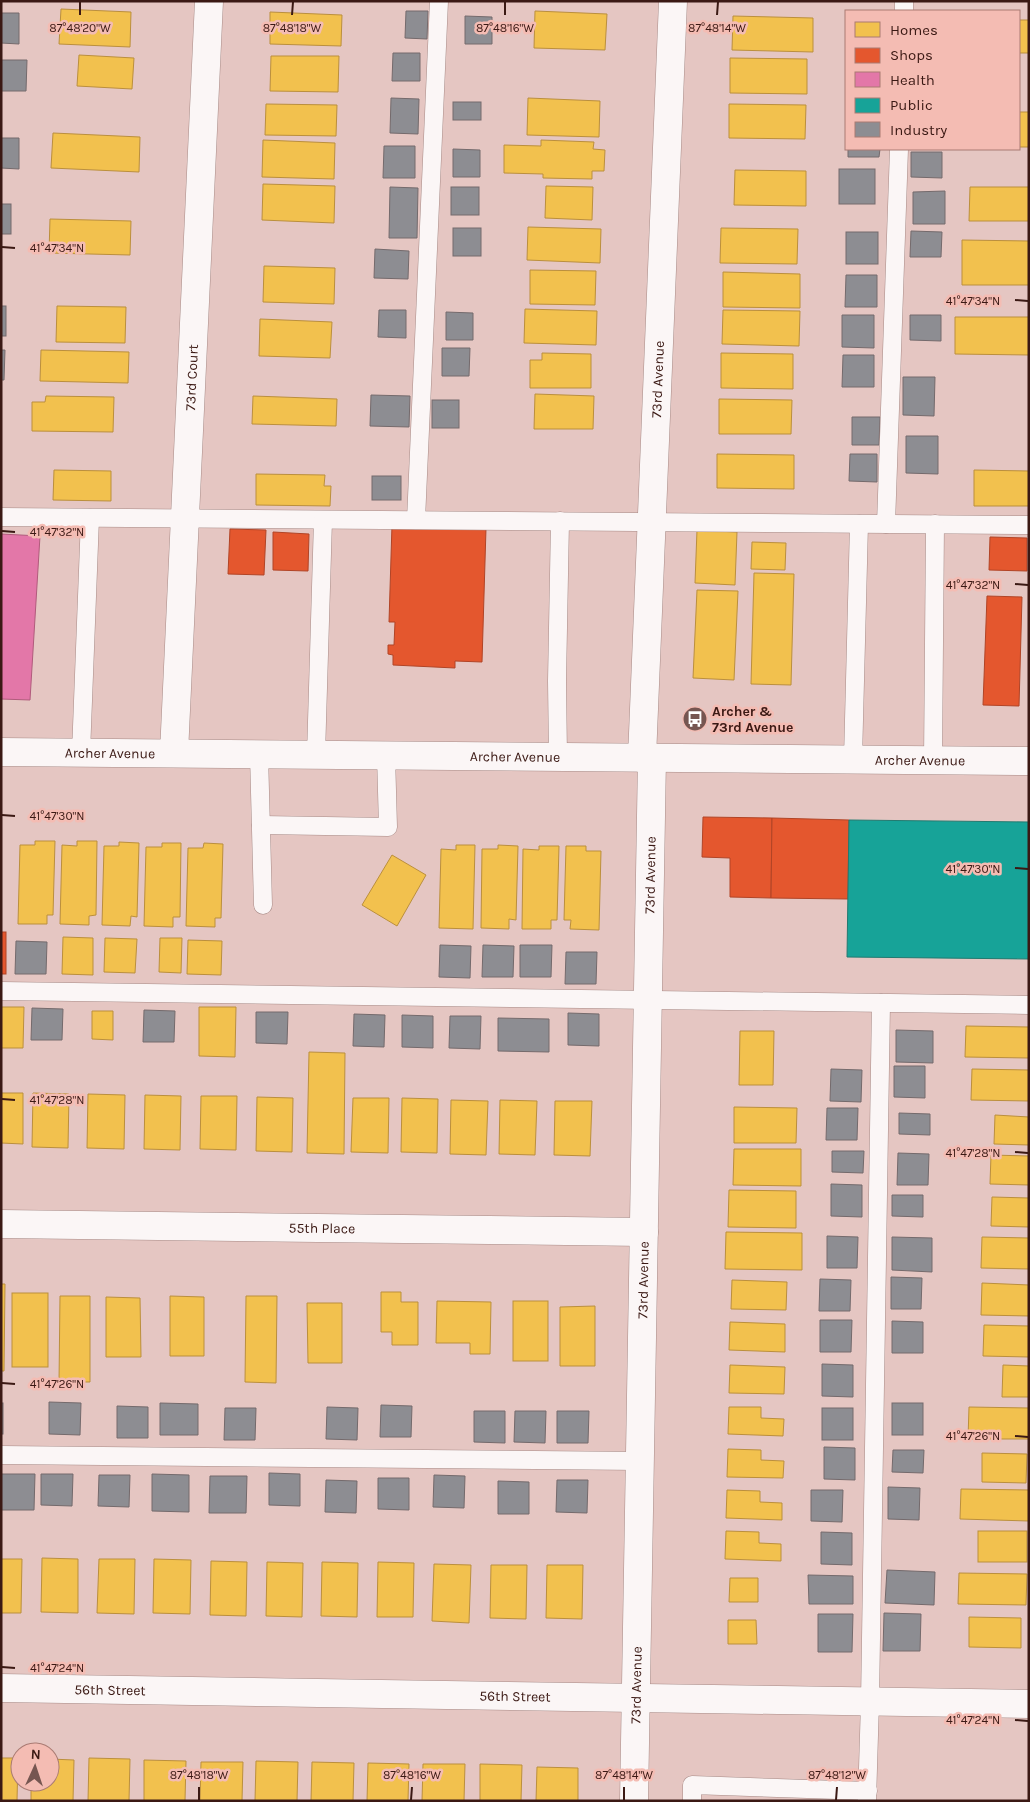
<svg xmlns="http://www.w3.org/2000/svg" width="1030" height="1802" viewBox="0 0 1030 1802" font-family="Karla,sans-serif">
	<rect width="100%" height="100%" fill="#e5c6c2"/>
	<g fill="#f2c14e" stroke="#bb8f3d">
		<polygon points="61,9 131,12 130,47 59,44"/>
		<polygon points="535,11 607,14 605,50 534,48"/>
		<polygon points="270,12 342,15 341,46 270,44"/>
		<polygon points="733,16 813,18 813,52 732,50"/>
		<rect x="1019" y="20" width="10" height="33"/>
		<polygon points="79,55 134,58 132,89 77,86"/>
		<polygon points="271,56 339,56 338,92 270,91"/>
		<polygon points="730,58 807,59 807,94 730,93"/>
		<polygon points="528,98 600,101 599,137 527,135"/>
		<polygon points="266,104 337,105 336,136 265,135"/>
		<polygon points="729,104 806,105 805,139 729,138"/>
		<rect x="1019" y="112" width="10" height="35"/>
		<polygon points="53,133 140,137 139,172 51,168"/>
		<polygon points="263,140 335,143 334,179 262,177"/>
		<polygon points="541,140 594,142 593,149 605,150 604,171 592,171 592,179 543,178 543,174 504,173 504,145 541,146"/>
		<polygon points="735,170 806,171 806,206 734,205"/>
		<polygon points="263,184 335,186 334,223 262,220"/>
		<polygon points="546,186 593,187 592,220 545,218"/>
		<polygon points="970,187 1029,187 1029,221 969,221"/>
		<polygon points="50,219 131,221 130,255 49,253"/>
		<polygon points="528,227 601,229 600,263 527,260"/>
		<polygon points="721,228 798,229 797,264 720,263"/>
		<polygon points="962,240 1029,241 1029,285 962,285"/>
		<polygon points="264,266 335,268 334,304 263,302"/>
		<polygon points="530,270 596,271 595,305 530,304"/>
		<polygon points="723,272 800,274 800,308 723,307"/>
		<polygon points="57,306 126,307 125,343 56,342"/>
		<polygon points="525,309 597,311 596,345 524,343"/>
		<polygon points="723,310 800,311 799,346 722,344"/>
		<polygon points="955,317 1029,317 1029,355 955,354"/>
		<polygon points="260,319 332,322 330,358 259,356"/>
		<polygon points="41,350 129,352 128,383 40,381"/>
		<polygon points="542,353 591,354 591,388 530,388 530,360 542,360"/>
		<polygon points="721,353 793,354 793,389 721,388"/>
		<polygon points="535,394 594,396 593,429 534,429"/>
		<polygon points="46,396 114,397 113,432 32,431 32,402 45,402"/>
		<polygon points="253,396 337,399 336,426 252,424"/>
		<polygon points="719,399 792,400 791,434 719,434"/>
		<polygon points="717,454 794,455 794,489 717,488"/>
		<polygon points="54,470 111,471 111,501 53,500"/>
		<polygon points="974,470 1029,471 1029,506 974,506"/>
		<polygon points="256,474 325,475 324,486 331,486 330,506 256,505"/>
		<polygon points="697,530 737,532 735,585 695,583"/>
		<polygon points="752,542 786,543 785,570 751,569"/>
		<polygon points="754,573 794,574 791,685 751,684"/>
		<polygon points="697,590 738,591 734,680 693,678"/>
		<polygon points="35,841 55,841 53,915 47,915 47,924 18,924 20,845 35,845"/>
		<polygon points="77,841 97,841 96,915 89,916 89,925 60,924 62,845 77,846"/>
		<polygon points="119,842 139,843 137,917 131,916 130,926 102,925 104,846 119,846"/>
		<polygon points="162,843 181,843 180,917 173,917 173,927 144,926 146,847 162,847"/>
		<polygon points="204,843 223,844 221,918 215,918 215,927 186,926 188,848 203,848"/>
		<polygon points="456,845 475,845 473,929 439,928 441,849 456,850"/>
		<polygon points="498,845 518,846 516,920 509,919 509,929 481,928 482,849 498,849"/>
		<polygon points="539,846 559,846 557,920 551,920 551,929 522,929 523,849 539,850"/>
		<polygon points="566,846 586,846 586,851 601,851 599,930 570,929 571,920 564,920"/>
		<polygon points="392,855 426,875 397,926 362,905"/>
		<polygon points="63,937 93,938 93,975 62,974"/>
		<polygon points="105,938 137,939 135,973 104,972"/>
		<polygon points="160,938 182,938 181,973 159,972"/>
		<polygon points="188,940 222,941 221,975 187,974"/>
		<polygon points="1,1007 24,1007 23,1048 1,1048"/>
		<polygon points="199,1007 236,1007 235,1057 199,1056"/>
		<polygon points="92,1011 113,1011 113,1040 92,1039"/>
		<polygon points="966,1026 1029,1027 1029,1058 965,1057"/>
		<polygon points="740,1031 774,1031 773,1085 739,1085"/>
		<polygon points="309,1052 345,1053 344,1154 307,1153"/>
		<polygon points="972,1069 1029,1070 1029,1101 971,1100"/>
		<polygon points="1,1093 23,1093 23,1144 1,1143"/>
		<polygon points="33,1093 69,1094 68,1148 32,1147"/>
		<polygon points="88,1094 125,1095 124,1149 87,1148"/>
		<polygon points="145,1095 181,1096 180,1150 144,1149"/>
		<polygon points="201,1096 237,1096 236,1150 200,1149"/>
		<polygon points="257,1097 293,1098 292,1152 256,1151"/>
		<polygon points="353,1098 389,1098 388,1153 351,1152"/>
		<polygon points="402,1098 438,1099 437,1153 401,1152"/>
		<polygon points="451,1100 488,1101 486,1155 450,1154"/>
		<polygon points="500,1100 537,1101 535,1155 499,1154"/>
		<polygon points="555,1101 592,1101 590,1156 554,1155"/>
		<polygon points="734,1107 797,1108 796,1143 734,1143"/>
		<polygon points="995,1115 1029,1117 1029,1145 994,1144"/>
		<polygon points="734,1149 801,1149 801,1186 733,1185"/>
		<polygon points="991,1155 1029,1156 1029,1185 990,1184"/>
		<polygon points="729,1190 796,1191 796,1228 728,1227"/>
		<polygon points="992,1197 1029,1198 1029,1227 991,1226"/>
		<polygon points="726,1232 802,1233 802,1270 725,1269"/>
		<polygon points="982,1237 1029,1238 1029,1269 981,1268"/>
		<polygon points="732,1280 787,1282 786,1310 731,1309"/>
		<polygon points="982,1283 1029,1285 1029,1316 981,1315"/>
		<polygon points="1,1284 5,1284 4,1371 1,1371"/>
		<polygon points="381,1292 401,1292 401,1302 418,1302 418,1345 392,1345 392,1332 381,1332"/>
		<rect x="12" y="1293" width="36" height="74"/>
		<polygon points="60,1296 90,1296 90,1382 59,1382"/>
		<polygon points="170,1296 204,1297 204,1356 170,1356"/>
		<polygon points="246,1296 277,1296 276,1383 245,1382"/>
		<polygon points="106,1297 140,1298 141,1357 106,1357"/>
		<polygon points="437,1301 491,1302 490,1354 470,1354 470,1343 436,1343"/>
		<rect x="513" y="1301" width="35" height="60"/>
		<polygon points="307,1303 342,1303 342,1363 308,1363"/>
		<polygon points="595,1306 595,1366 560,1366 560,1307"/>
		<polygon points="730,1322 785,1324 785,1352 729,1350"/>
		<polygon points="984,1325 1029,1326 1029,1357 983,1356"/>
		<polygon points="730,1365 785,1367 784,1394 729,1393"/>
		<polygon points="1003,1365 1029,1366 1029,1397 1002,1397"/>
		<polygon points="729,1407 761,1407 761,1418 784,1419 783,1436 728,1434"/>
		<polygon points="969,1407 1029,1408 1029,1439 968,1439"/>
		<polygon points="728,1449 761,1450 761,1460 784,1461 783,1478 727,1477"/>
		<polygon points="982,1453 1027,1454 1026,1483 982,1482"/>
		<polygon points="961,1489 1029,1490 1029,1521 960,1519"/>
		<polygon points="727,1490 760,1491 760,1502 782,1503 782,1520 726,1518"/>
		<polygon points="726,1531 759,1532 759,1543 781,1544 781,1561 725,1559"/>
		<rect x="978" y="1531" width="49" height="31"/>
		<polygon points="42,1558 78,1559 78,1613 41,1612"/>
		<polygon points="1,1559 22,1559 21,1613 1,1613"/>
		<polygon points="99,1559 135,1559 134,1614 97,1613"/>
		<polygon points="154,1559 191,1560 190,1614 153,1613"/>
		<polygon points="211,1561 247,1562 246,1616 210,1615"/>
		<polygon points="267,1562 303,1563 302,1617 266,1616"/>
		<polygon points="322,1562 358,1563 357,1617 321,1616"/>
		<polygon points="378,1562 414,1563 413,1617 377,1617"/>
		<polygon points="434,1564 471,1565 469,1623 432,1621"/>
		<polygon points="491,1565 527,1565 526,1619 490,1618"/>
		<polygon points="547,1565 583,1565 582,1619 546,1618"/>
		<polygon points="959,1573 1027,1574 1026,1605 958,1604"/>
		<polygon points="730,1578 758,1578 758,1602 729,1602"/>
		<polygon points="969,1617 1021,1618 1021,1648 969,1647"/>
		<polygon points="728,1620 756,1620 757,1644 728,1644"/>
		<polygon points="1,1758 18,1758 17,1801 1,1801"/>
		<polygon points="89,1758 130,1759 129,1801 88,1801"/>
		<polygon points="50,1759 74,1760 73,1801 31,1801 31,1782 50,1782"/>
		<polygon points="144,1760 186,1761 185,1801 144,1801"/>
		<polygon points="256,1761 298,1762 297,1801 255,1801"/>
		<polygon points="201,1762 243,1762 242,1801 200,1801"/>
		<polygon points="312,1762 354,1763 353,1801 311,1801"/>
		<polygon points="368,1763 409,1764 408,1801 367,1801"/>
		<polygon points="423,1764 465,1764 464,1801 422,1801"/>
		<polygon points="480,1764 522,1765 521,1801 480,1801"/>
		<polygon points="537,1767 578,1768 578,1801 536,1801"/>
	</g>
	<g fill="#e4572e" stroke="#b14426">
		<polygon points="392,525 486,528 482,662 455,661 455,668 393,665 393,655 388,654 388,645 394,645 395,622 389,622"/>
		<polygon points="230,529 266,530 264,575 228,574"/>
		<polygon points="273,532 309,534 308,571 273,570"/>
		<polygon points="990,537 1027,538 1027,571 989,570"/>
		<polygon points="987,596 1022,597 1019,706 983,705"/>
		<polygon points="703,817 772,818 771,898 730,897 730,858 702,857"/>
		<polygon points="772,818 849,820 848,899 771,898"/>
		<rect x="1" y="932" width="5" height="42"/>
	</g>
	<polygon fill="#e377a8" stroke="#b15b7c" points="1,534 40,536 30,700 1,699"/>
	<polygon fill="#17a398" stroke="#227a70" points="849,820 1029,822 1029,959 847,957"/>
	<g fill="#8d8d92" stroke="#746a6c">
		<polygon points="406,11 428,11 427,39 405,38"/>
		<polygon points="1,13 19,13 19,44 1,43"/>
		<polygon points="465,16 492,17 492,44 465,44"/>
		<polygon points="393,53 420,53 420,81 392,81"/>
		<polygon points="1,60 27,60 26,91 1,91"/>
		<polygon points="391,98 419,99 418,134 390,133"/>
		<rect x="453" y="102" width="28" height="18"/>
		<polygon points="1,138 19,138 19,169 1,168"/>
		<polygon points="384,146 415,146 415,178 383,178"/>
		<polygon points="453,149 480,150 480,177 453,177"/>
		<polygon points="848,149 880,149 879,157 848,157"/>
		<polygon points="911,152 942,152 942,178 911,177"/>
		<rect x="839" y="169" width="36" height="35"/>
		<polygon points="390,187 418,188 417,238 389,238"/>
		<rect x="451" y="187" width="28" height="28"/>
		<polygon points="945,191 945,224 913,224 913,192"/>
		<rect x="1" y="204" width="10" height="30"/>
		<rect x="453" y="228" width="28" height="28"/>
		<polygon points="911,231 942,232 941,257 910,257"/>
		<rect x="846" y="232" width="32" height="32"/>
		<polygon points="375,249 409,251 408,279 374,278"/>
		<polygon points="846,275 877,275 877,307 845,307"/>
		<rect x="1" y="306" width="5" height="30"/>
		<polygon points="379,310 406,310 406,338 378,337"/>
		<polygon points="446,312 473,313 473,340 446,340"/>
		<polygon points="842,315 874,315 874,348 842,347"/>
		<polygon points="910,315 941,315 941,341 910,340"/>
		<polygon points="442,348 470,348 469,376 442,376"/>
		<polygon points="1,350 5,350 4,380 1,380"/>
		<polygon points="843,355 874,355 874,387 842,387"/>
		<polygon points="903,377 935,377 934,416 903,415"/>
		<polygon points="371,395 410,396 409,427 370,426"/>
		<rect x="432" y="400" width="27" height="28"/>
		<polygon points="852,417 880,417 879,445 852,445"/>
		<polygon points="906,436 938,436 938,474 906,473"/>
		<polygon points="850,454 877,454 877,482 849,481"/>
		<rect x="372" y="476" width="29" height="24"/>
		<polygon points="16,941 47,942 46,974 15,974"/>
		<polygon points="440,945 471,946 470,978 439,977"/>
		<polygon points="483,945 514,946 513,977 482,977"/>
		<polygon points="520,945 552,945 551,977 520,977"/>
		<polygon points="566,952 597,952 596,984 565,984"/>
		<polygon points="32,1008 63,1009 62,1040 31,1040"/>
		<polygon points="144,1010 175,1011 174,1042 143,1042"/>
		<polygon points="256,1012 288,1012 287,1044 256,1043"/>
		<polygon points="568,1013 599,1014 599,1046 568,1045"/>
		<polygon points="354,1014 385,1015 384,1047 353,1046"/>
		<polygon points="402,1015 433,1016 433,1048 402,1047"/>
		<polygon points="450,1016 481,1016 480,1049 449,1048"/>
		<polygon points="498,1018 549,1019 549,1052 498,1051"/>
		<polygon points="896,1030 933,1031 933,1063 896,1062"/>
		<polygon points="894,1066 925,1066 925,1098 894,1097"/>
		<polygon points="831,1069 862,1070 861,1102 830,1101"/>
		<polygon points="827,1108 858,1108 857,1140 826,1140"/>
		<polygon points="899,1113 930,1114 930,1135 899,1134"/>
		<polygon points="832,1151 864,1151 863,1173 832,1172"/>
		<polygon points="898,1153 929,1154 928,1185 897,1185"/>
		<polygon points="831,1184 862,1185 862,1217 831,1216"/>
		<polygon points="892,1195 923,1195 923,1217 892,1216"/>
		<polygon points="827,1236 858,1237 857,1268 827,1268"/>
		<polygon points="892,1237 932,1238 932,1272 892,1270"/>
		<polygon points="891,1277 922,1278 921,1309 891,1309"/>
		<polygon points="820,1279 851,1280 850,1311 819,1311"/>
		<polygon points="820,1320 852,1320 851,1352 820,1352"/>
		<polygon points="892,1321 923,1322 923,1353 892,1353"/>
		<polygon points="822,1364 853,1365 853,1397 822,1396"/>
		<polygon points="49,1402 81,1403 80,1435 49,1434"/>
		<rect x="1" y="1403" width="2" height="31"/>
		<polygon points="160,1403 198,1404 198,1435 160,1435"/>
		<rect x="892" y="1403" width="31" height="32"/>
		<polygon points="381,1405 412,1406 411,1437 380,1437"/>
		<polygon points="117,1406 148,1407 148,1438 117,1438"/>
		<polygon points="327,1407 358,1408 357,1440 326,1439"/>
		<polygon points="225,1408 256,1408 255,1440 224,1440"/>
		<rect x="822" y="1408" width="31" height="32"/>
		<polygon points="474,1411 505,1411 505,1443 474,1442"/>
		<polygon points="515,1411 546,1411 545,1443 514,1442"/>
		<polygon points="557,1411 589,1411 588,1443 557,1443"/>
		<polygon points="824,1447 855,1448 855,1480 824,1479"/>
		<polygon points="893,1450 924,1450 923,1473 892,1472"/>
		<polygon points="269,1473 300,1474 300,1506 269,1505"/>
		<polygon points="1,1474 35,1474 34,1510 1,1510"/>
		<polygon points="41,1474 73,1474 72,1506 41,1505"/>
		<polygon points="152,1474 189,1475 189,1512 152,1511"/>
		<polygon points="99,1475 130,1475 129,1507 98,1506"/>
		<polygon points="434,1475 465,1476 464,1508 433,1507"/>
		<polygon points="210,1476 247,1476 246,1513 209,1513"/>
		<polygon points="378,1478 409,1478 409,1510 378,1509"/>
		<polygon points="326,1480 357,1481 356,1513 325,1512"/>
		<polygon points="557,1480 588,1480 587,1513 556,1512"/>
		<polygon points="498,1481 529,1482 529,1514 498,1514"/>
		<polygon points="888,1487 920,1488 919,1520 888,1519"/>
		<polygon points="811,1490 843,1490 842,1522 811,1521"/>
		<polygon points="821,1532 852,1533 852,1565 821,1564"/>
		<polygon points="887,1570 935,1572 934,1605 885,1603"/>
		<polygon points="808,1575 853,1576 853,1604 809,1604"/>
		<polygon points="884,1613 921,1614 920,1651 883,1651"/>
		<polygon points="818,1614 853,1614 852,1652 818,1652"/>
	</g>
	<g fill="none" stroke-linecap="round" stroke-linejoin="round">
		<defs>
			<g id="lane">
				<polyline points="904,11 904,1"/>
				<polyline points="1,517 1029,525"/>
				<polyline points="416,520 439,1"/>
				<polyline points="886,524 899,149"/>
				<polyline points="81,753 90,518"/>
				<polyline points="259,754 263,905"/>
				<polyline points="316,755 323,520"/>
				<polyline points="558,757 557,681 560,521"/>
				<polyline points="853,759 859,524"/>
				<polyline points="933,761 935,524"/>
				<polyline points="261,825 388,827 386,755"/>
				<polyline points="1,991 1029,1005"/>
				<polyline points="1,1455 640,1461"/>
				<polyline points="692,1801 692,1785 868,1791"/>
				<polyline points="867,1801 870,1702 881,1003"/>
			</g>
			<g id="street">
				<path id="s1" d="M174,753L209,1"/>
				<path id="s2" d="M642,758L673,1"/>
				<path id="s3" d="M1,1224L644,1232"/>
				<path id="s4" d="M1,1688L1029,1704"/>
				<path id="s5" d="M634,1801L652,758"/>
			</g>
			<g id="secondary">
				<path id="s6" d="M1,752L1029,761"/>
			</g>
		</defs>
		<use href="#lane" stroke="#a78a86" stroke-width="19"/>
		<use href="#street" stroke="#a78a86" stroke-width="29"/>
		<use href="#secondary" stroke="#a78a86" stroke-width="29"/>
		<use href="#lane" stroke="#fbf6f6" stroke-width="18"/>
		<use href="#street" stroke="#fbf6f6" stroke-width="28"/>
		<use href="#secondary" stroke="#fbf6f6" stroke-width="28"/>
	</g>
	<path fill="none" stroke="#3b1914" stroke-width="2" d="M80,15V2M292,15L293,2M505,15V2M717,15L718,2M2,247L15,248M1015,300L1028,301M2,531L15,532M1015,584L1028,585M2,815L15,816M1015,868L1028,869M2,1099L15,1100M1015,1152L1028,1153M2,1383L15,1384M1015,1436L1028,1437M2,1667L15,1668M1015,1720L1028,1721M199,1800V1787M411,1800L412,1787M624,1800V1787M836,1800L837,1787"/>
	<defs>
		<symbol id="bus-disc" viewBox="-11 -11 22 22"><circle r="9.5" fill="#765651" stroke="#f4bcb3"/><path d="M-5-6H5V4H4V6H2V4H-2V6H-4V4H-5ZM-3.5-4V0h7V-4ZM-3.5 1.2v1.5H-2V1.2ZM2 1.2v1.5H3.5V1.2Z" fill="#fff"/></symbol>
	</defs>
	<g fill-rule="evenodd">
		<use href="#bus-disc" x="681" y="705" width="28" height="28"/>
	</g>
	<g text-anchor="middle" stroke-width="5" stroke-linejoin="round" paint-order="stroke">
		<g font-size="14" fill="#3b1914" stroke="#f4bcb3">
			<text dy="5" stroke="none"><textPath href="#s1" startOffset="376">73rd Court</textPath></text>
			<text dy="5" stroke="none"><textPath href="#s2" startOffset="379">73rd Avenue</textPath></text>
			<text dy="5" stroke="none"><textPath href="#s6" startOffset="109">Archer Avenue</textPath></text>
			<text dy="5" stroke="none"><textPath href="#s6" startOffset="514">Archer Avenue</textPath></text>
			<text dy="5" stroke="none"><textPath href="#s6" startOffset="919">Archer Avenue</textPath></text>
			<text dy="5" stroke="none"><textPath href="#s5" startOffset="926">73rd Avenue</textPath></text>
			<text dy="5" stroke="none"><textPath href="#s3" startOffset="321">55th Place</textPath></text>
			<text dy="5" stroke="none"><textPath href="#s5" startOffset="521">73rd Avenue</textPath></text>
			<text dy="5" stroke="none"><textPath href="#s5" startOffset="116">73rd Avenue</textPath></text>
			<text dy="5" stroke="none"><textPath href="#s4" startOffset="109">56th Street</textPath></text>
			<text dy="5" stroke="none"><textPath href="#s4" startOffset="514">56th Street</textPath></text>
		</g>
		<g font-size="14" font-weight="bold" fill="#3b1914" stroke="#f4bcb3" text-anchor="start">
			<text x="712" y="716">Archer &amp;<tspan x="712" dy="16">73rd Avenue</tspan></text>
		</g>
	</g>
	<g font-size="12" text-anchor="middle" fill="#3b1914" stroke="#f4bcb3" stroke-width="5" stroke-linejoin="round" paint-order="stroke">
		<text x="80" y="32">87°48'20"W</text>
		<text x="292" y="32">87°48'18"W</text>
		<text x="505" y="32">87°48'16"W</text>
		<text x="717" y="32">87°48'14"W</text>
		<text x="57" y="252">41°47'34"N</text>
		<text x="973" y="305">41°47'34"N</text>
		<text x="57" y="536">41°47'32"N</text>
		<text x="973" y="589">41°47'32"N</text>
		<text x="57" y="820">41°47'30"N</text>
		<text x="973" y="873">41°47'30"N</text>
		<text x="57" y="1104">41°47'28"N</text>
		<text x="973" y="1157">41°47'28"N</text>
		<text x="57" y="1388">41°47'26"N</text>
		<text x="973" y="1440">41°47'26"N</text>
		<text x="57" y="1672">41°47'24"N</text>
		<text x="973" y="1724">41°47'24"N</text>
		<text x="199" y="1779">87°48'18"W</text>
		<text x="412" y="1779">87°48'16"W</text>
		<text x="624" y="1779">87°48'14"W</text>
		<text x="837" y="1779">87°48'12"W</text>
	</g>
	<rect width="1030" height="1802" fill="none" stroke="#3b1914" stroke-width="5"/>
	<rect x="845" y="10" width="175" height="140" fill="#f4bcb3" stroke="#aa7b73"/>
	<rect x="855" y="22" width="25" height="15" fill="#f2c14e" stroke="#aa7b73"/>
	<text x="890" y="35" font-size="15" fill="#3b1914">Homes</text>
	<rect x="855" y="48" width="25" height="15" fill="#e4572e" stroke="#aa7b73"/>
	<text x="890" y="60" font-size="15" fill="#3b1914">Shops</text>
	<rect x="855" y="72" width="25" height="15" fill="#e377a8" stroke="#aa7b73"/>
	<text x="890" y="85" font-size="15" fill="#3b1914">Health</text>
	<rect x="855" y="98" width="25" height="15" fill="#17a398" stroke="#aa7b73"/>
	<text x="890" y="110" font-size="15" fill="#3b1914">Public</text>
	<rect x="855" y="122" width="25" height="15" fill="#8d8d92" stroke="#aa7b73"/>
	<text x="890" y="135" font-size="15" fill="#3b1914">Industry</text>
	<g transform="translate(35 1767) rotate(3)"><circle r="24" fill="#f4bcb3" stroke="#aa7b73"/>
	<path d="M0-4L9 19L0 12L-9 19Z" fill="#765651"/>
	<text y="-8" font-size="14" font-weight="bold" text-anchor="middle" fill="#3b1914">N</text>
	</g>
</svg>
